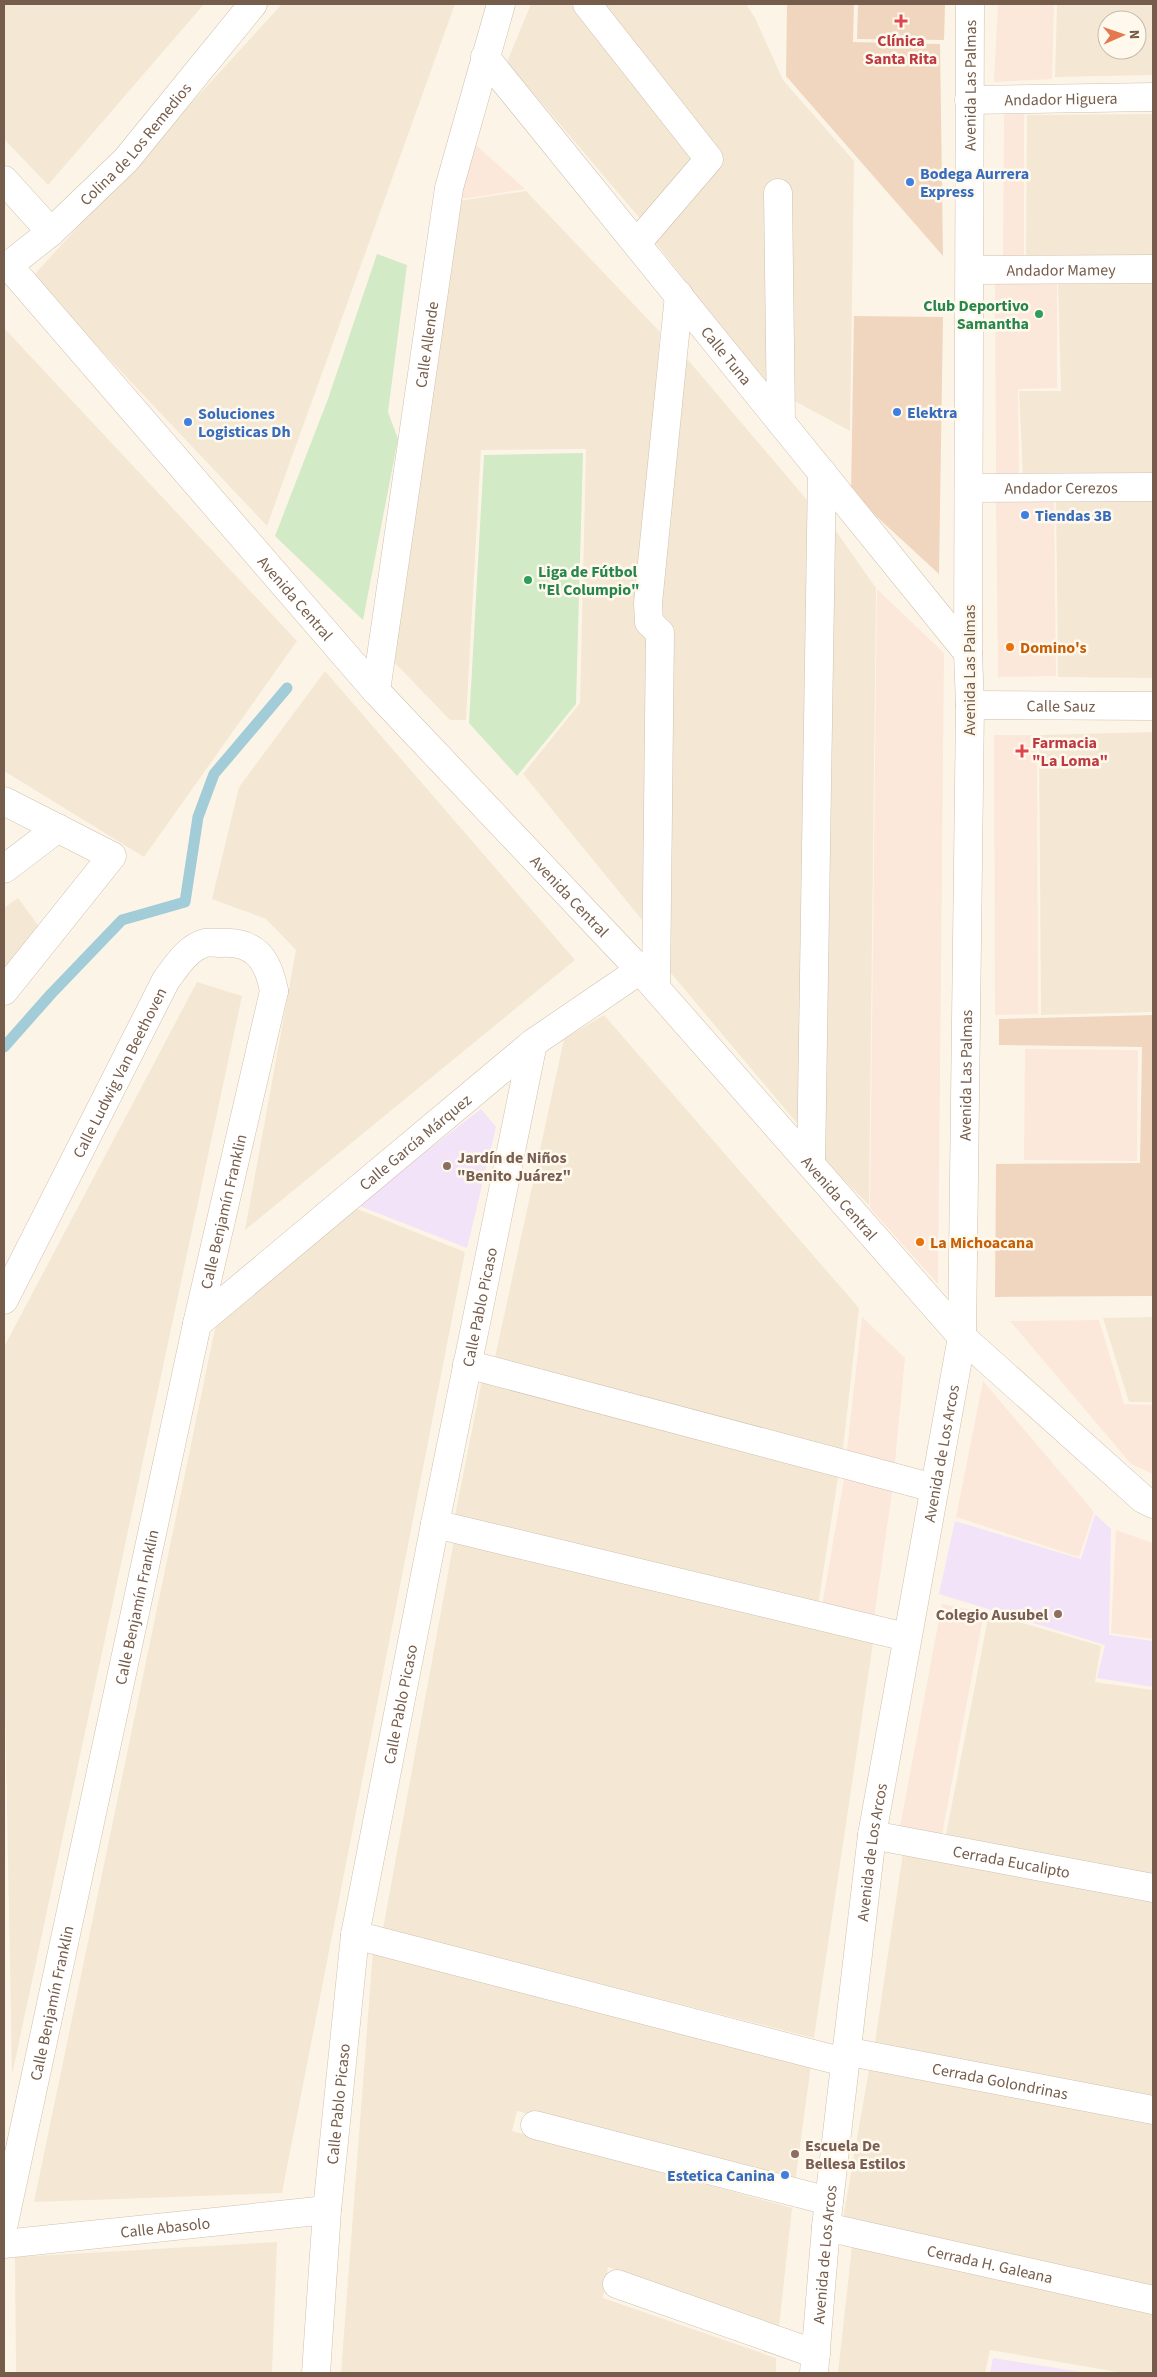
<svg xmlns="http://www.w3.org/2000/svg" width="1157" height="2377" viewBox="0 0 1157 2377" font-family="'Source Sans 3',sans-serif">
	<rect width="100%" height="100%" fill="#fcf5e7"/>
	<g fill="#f4e8d5" fill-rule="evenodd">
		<polygon points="4,4 204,4 48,185 4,139"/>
		<polygon points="282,4 455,4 267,526 32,277"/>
		<polygon points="531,4 574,4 694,158 642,221 507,62"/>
		<polygon points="599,4 746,4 755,18 783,80 854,161 850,431 787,397 771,190 766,386 653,239 721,158"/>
		<path d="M1057,4H1153V75L1055,77ZM1107,20H1137V50H1107Z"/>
		<polygon points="1153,114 1153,259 1026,258 1027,115"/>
		<polygon points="526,191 660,332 638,626 655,634 642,920 523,774 580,703 586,449 481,450 466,720 450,720 391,659 458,201"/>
		<polygon points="1058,282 1153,282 1153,476 1023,476 1019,391 1061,391"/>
		<polygon points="4,328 297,641 144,857 4,771"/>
		<polygon points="677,347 808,501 801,1128 665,966 653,620"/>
		<polygon points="1153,499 1153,678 1058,677 1056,500"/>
		<polygon points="826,517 876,588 869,1205 815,1151"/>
		<polygon points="325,671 575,960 245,1230 296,950 266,919 212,899 239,787"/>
		<polygon points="1153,732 1153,1012 1041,1015 1039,735"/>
		<polygon points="18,898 43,932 4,979 4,908"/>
		<polygon points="197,982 242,996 12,2075 4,1649 4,1347"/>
		<polygon points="604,1015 859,1308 842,1457 494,1362 564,1039"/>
		<polygon points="355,1208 465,1252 282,2193 34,2202 217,1319"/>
		<polygon points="1153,1317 1153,1402 1129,1402 1103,1318"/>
		<polygon points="483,1374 839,1471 818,1606 455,1516"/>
		<polygon points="454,1540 873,1643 814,2038 383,1929"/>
		<polygon points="989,1613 1101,1646 1095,1682 1153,1690 1153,1877 945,1840"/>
		<polygon points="903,1853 1153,1901 1153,2098 875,2042"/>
		<polygon points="373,1950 811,2065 795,2183 517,2111 512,2131 792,2208 779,2327 608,2267 603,2298 776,2358 776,2373 341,2373"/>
		<polygon points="870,2064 1153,2123 1153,2290 842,2224"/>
		<polygon points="277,2242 272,2373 16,2373 15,2257"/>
		<polygon points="852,2246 1153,2309 1153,2373 1123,2373 990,2350 985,2373 838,2373"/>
	</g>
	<g fill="#fce7db">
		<polygon points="998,4 1054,4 1052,79 994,82"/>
		<polygon points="1004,114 1024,114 1024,257 1003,258"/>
		<polygon points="467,137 525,189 456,200"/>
		<polygon points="995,280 1057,280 1057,388 1018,389 1019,476 996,476"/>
		<polygon points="996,499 1054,499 1056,676 998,677"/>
		<polygon points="877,589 944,653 938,1284 870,1208"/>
		<polygon points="994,735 1037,735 1038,1014 995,1015"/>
		<polygon points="1025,1049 1138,1050 1137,1161 1024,1160"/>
		<polygon points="862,1317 905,1358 894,1472 846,1458"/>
		<polygon points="1099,1320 1124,1404 1153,1405 1153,1474 1131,1464 1010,1321"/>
		<polygon points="983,1381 1094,1512 1079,1557 956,1517"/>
		<polygon points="845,1473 893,1486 874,1618 822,1606"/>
		<polygon points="1116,1530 1153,1543 1153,1639 1111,1633"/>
		<polygon points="942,1604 984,1612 941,1840 899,1832"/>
	</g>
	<g fill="#f2e3f9">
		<polygon points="481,1109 496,1127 467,1248 357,1205"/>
		<polygon points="1095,1514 1111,1529 1109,1635 1153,1641 1153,1687 1097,1678 1105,1645 939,1594 955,1521 1081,1559"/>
		<polygon points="993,2358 1088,2373 990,2373"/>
	</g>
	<g fill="#d2eac5">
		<polygon points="377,254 407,265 388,412 398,439 363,620 275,536 328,399"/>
		<polygon points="583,453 576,704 517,776 469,723 484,455"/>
	</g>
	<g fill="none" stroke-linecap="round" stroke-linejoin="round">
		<polyline stroke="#a1ccd8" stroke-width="11" points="4,1047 51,994 122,920 185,902 198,817 214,774 287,688"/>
	</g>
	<g fill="#f1d6bf">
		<polygon points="787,4 854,4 853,42 940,44 943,256 786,76"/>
		<polygon points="858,4 945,4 944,40 857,39"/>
		<polygon points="854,316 943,317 939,574 851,493"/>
		<polygon points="1153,1015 1153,1296 995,1297 996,1164 1140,1163 1142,1047 999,1045 999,1019"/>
	</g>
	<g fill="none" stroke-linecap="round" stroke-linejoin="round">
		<defs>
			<g id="street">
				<polyline points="587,4 709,159 637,243"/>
				<path id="s1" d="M485,57L968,653"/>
				<path id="s2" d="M969,100L1153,97"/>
				<polyline points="4,180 51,232"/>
				<polyline points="778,193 781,422"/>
				<path id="s3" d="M4,269L51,232L126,160L253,4"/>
				<path id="s4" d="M970,270L1153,269"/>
				<path id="s5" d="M969,488L1153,487"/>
				<path id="s6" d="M376,691L449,188L501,4"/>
				<polyline points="4,801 112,856 4,991"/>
				<polyline points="4,869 58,828"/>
				<polyline points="656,988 660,633 649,622 648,603 679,295"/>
				<polyline points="811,1164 822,472"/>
				<path id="s7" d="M4,1300L166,980C176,967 187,948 205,943C209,942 216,943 221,943C255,941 268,959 274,991"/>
				<polyline points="467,1364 934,1488"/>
				<polyline points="435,1524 906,1637"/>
				<path id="s8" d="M872,1835L1153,1888"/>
				<polyline points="355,1935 844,2062"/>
				<path id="s9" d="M845,2051L1153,2110"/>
				<polyline points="535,2125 829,2201"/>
				<path id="s10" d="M826,2227L1153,2300"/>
				<path id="s11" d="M4,2244L327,2210"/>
				<polyline points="617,2284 816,2354"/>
				<path id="s12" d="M316,2373L327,2210L355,1935L435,1524L533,1043"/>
			</g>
			<g id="secondary">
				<path id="s13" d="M8,265L376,691L640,970L962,1337L1143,1499L1153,1504"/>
				<path id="s14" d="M970,705L1153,706"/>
				<path id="s15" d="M197,1324L533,1043L640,970"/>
				<path id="s16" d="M4,2223L197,1324L274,991"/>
				<path id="s17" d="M814,2373L826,2227L872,1835L962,1337L970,705L968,653L970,4"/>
			</g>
		</defs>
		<use href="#street" stroke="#d0c0af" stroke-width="29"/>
		<use href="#secondary" stroke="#d1beaa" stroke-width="29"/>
		<use href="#street" stroke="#fff" stroke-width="28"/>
		<use href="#secondary" stroke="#fff" stroke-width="28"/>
	</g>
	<g fill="#e0444e" stroke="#fff9ed" stroke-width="2">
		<path d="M898.5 13.5h5v5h5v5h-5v5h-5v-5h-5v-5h5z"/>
		<path d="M1019.5 743.5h5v5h5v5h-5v5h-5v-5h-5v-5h5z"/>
	</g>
	<g fill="#3f7fe0" stroke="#fff9ed" stroke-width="2">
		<circle cx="910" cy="182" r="5"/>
		<circle cx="897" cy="412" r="5"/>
		<circle cx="188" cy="422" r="5"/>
		<circle cx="1025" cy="515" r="5"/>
		<circle cx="785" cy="2175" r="5"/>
	</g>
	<g fill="#2e9e5b" stroke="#fff9ed" stroke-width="2">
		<circle cx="1039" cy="314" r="5"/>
		<circle cx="528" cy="580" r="5"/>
	</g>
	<g fill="#e8710a" stroke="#fff9ed" stroke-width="2">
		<circle cx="1010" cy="647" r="5"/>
		<circle cx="920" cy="1242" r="5"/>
	</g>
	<g fill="#8d6e63" stroke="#fff9ed" stroke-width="2">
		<circle cx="447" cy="1166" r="5"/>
		<circle cx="1058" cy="1614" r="5"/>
		<circle cx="795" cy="2154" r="5"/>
	</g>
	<g text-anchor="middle" stroke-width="5" stroke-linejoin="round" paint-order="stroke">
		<g font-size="16" font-weight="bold" fill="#be3a42" stroke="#fff9ed">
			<text x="901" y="46">Clínica<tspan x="901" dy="18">Santa Rita</tspan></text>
			<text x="1032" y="748" text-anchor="start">Farmacia<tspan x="1032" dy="18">"La Loma"</tspan></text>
		</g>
		<g font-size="16" fill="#765d4b" stroke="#fff9ed">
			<text dy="6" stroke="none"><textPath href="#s17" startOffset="2299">Avenida Las Palmas</textPath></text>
			<text dy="6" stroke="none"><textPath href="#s2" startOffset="92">Andador Higuera</textPath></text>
			<text dy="6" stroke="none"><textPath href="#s3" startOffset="182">Colina de Los Remedios</textPath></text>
			<text dy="6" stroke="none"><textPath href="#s4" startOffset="91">Andador Mamey</textPath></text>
			<text dy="6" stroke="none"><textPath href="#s6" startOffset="350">Calle Allende</textPath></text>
			<text dy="6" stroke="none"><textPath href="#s1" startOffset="384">Calle Tuna</textPath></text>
			<text dy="6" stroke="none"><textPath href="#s5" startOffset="92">Andador Cerezos</textPath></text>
			<text dy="6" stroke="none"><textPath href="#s13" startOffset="440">Avenida Central</textPath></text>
			<text transform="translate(969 670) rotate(-90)" y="6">Avenida Las Palmas</text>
			<text dy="6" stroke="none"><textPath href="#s14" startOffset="91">Calle Sauz</textPath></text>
			<text dy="6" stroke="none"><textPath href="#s13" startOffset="845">Avenida Central</textPath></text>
			<text dy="6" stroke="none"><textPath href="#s7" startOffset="255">Calle Ludwig Van Beethoven</textPath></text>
			<text dy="6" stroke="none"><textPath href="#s17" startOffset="1309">Avenida Las Palmas</textPath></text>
			<text dy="6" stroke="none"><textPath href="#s15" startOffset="284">Calle García Márquez</textPath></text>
			<text dy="6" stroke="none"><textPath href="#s13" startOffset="1250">Avenida Central</textPath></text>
			<text dy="6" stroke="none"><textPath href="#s16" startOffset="1035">Calle Benjamín Franklin</textPath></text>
			<text dy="6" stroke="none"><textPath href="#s12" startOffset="1080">Calle Pablo Picaso</textPath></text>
			<text dy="6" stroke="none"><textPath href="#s17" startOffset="929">Avenida de Los Arcos</textPath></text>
			<text dy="6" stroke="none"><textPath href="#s16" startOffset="630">Calle Benjamín Franklin</textPath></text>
			<text dy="6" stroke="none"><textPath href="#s12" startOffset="675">Calle Pablo Picaso</textPath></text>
			<text dy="6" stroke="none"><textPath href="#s17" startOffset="524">Avenida de Los Arcos</textPath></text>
			<text dy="6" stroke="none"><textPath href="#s8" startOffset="142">Cerrada Eucalipto</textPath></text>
			<text dy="6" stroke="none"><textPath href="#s16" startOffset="225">Calle Benjamín Franklin</textPath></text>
			<text dy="6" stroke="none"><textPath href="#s9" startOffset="158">Cerrada Golondrinas</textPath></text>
			<text dy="6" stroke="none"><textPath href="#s12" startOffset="270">Calle Pablo Picaso</textPath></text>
			<text dy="6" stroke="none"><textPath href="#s11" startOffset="162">Calle Abasolo</textPath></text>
			<text dy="6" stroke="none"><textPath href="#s17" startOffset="119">Avenida de Los Arcos</textPath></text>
			<text dy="6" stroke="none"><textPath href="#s10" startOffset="168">Cerrada H. Galeana</textPath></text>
		</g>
		<g font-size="16" font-weight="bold" fill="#366cbe" stroke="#fff9ed" text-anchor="start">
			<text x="920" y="179">Bodega Aurrera<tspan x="920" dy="18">Express</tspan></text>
			<text x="907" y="418">Elektra</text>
			<text x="198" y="419">Soluciones<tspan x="198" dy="18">Logisticas Dh</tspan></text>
			<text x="1035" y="521">Tiendas 3B</text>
			<text x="775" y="2181" text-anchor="end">Estetica Canina</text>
		</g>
		<g font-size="16" font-weight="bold" fill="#27864d" stroke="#fff9ed" text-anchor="end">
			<text x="1029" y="311">Club Deportivo<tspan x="1029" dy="18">Samantha</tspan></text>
			<text x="538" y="577" text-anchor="start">Liga de Fútbol<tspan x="538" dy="18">"El Columpio"</tspan></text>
		</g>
		<g font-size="16" font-weight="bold" fill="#c56008" stroke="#fff9ed" text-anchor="start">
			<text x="1020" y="653">Domino's</text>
			<text x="930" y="1248">La Michoacana</text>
		</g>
		<g font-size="16" font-weight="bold" fill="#785e54" stroke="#fff9ed" text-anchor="start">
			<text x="457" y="1163">Jardín de Niños<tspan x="457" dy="18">"Benito Juárez"</tspan></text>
			<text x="1048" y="1620" text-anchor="end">Colegio Ausubel</text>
			<text x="805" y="2151">Escuela De<tspan x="805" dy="18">Bellesa Estilos</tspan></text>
		</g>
	</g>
	<rect width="1157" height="2377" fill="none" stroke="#765d4b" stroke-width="10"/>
	<g transform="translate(1122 35) rotate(88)"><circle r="24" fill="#fff9ed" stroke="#c8bbac"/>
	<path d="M0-4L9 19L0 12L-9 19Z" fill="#e4784e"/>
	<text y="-8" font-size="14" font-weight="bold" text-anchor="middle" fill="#765d4b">N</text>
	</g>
</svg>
